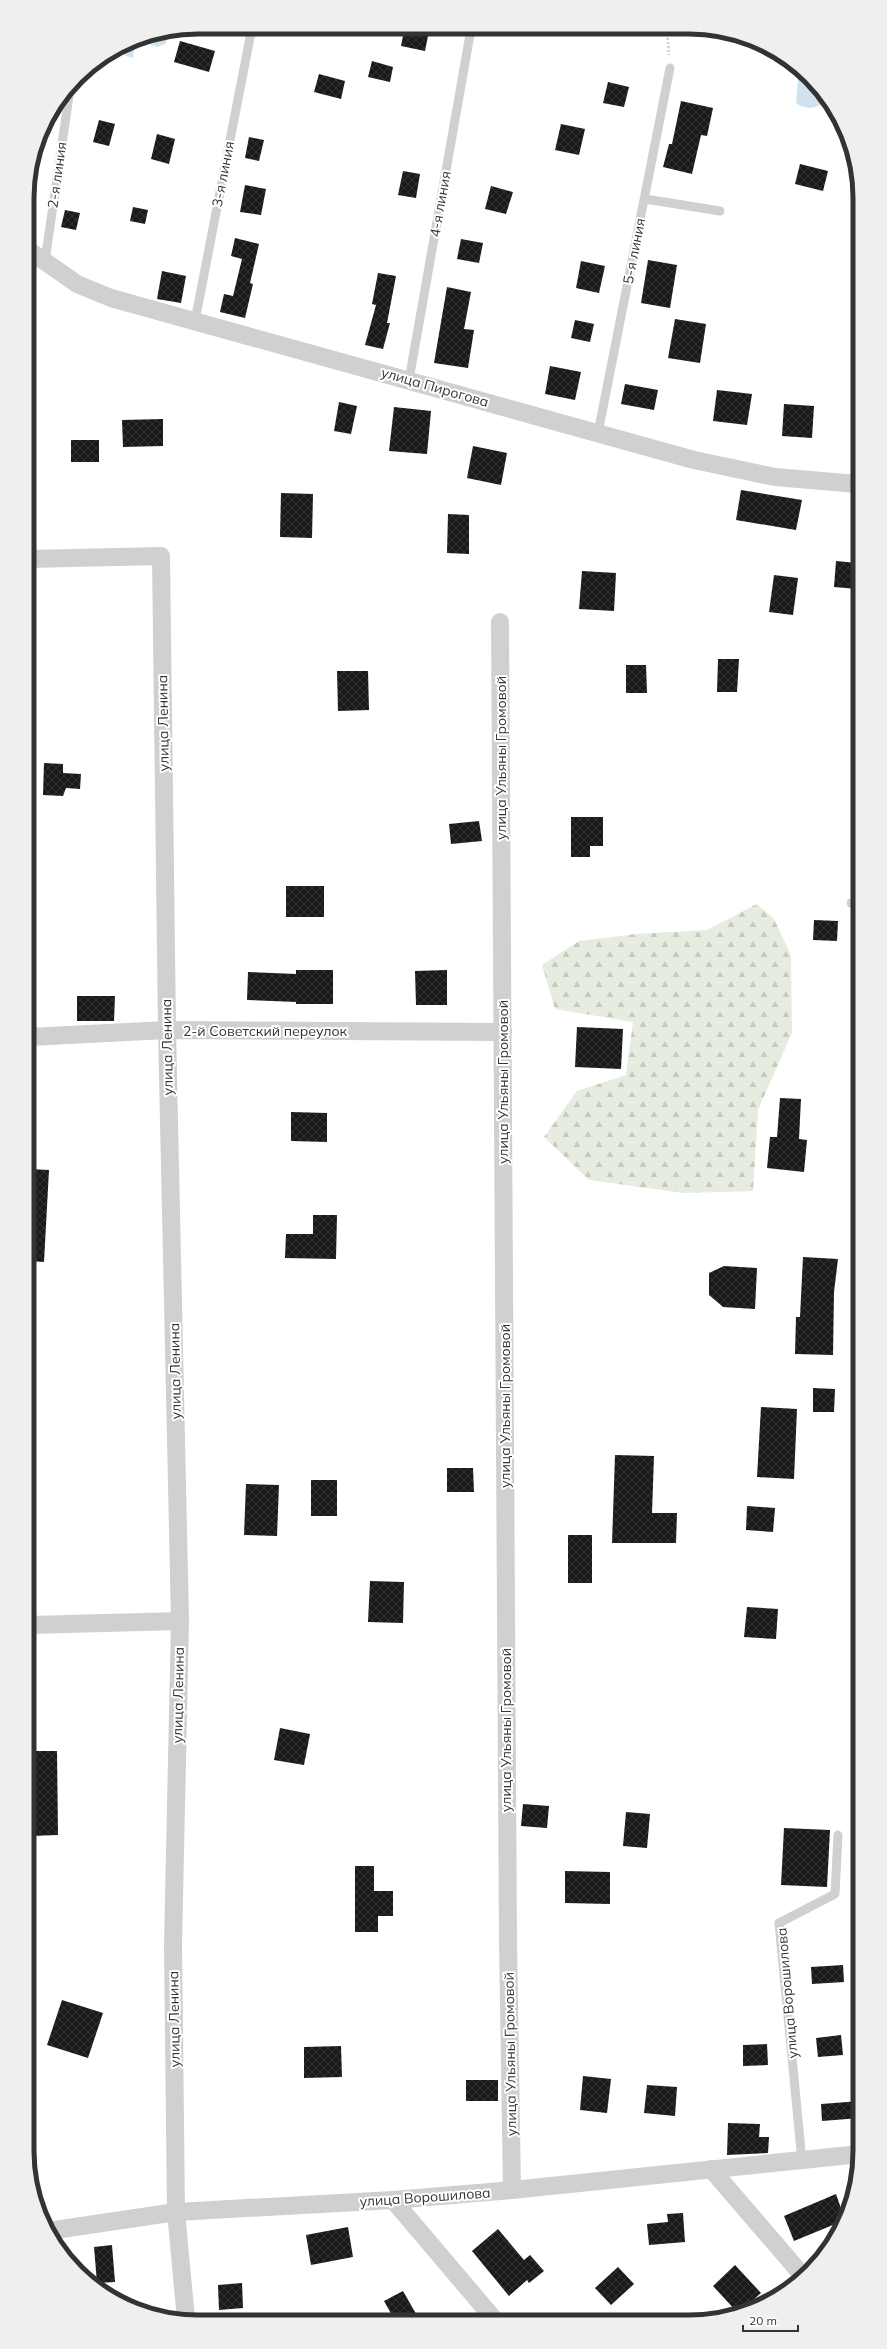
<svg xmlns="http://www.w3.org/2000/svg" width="887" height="2349" viewBox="0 0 887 2349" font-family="Mulish,sans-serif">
	<defs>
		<pattern id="forest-firs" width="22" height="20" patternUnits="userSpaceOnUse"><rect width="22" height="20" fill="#e6ecdf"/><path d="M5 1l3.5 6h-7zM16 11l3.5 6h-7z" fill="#c6cbc0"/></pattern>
		<pattern id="building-cross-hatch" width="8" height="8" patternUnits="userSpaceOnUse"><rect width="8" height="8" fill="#1a1a1a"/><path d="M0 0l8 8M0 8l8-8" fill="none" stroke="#333"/></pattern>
	</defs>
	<rect width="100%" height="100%" fill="#fff"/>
	<polygon fill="url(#forest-firs)" points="757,904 774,919 791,955 792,1033 758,1110 753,1191 683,1193 589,1180 544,1137 577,1091 626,1075 633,1022 555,1009 542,965 579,941 636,934 707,930"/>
	<g fill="#cfe2ee">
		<polygon points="170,33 165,44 157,47 148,43 134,49 133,58 121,54 120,48 133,40"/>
		<path d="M799,69L810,77L835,110L824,103C813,109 807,110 796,103L798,80L796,74Z"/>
	</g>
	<g fill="url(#building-cross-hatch)">
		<polygon points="404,31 428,36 425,51 401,46"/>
		<polygon points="180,41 215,51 209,72 174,62"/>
		<polygon points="372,61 393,67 390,82 368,77"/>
		<polygon points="319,74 345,81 341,99 314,92"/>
		<polygon points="608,82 629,87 624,107 603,103"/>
		<polygon points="681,101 713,108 707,136 701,135 692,174 663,167 669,144 672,144"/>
		<polygon points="99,120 115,124 109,146 93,142"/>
		<polygon points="561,124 585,129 579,155 555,150"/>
		<polygon points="157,134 175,139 169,164 151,159"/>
		<polygon points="249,137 264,140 259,161 245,158"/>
		<polygon points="800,164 828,171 823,191 795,184"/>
		<polygon points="403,171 420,174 416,198 398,195"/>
		<polygon points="245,185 266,189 261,215 240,212"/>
		<polygon points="491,186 513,192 506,214 485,209"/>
		<polygon points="133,207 148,210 145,224 130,221"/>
		<polygon points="65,210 80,213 76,230 61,227"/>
		<polygon points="235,238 259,244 250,283 253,284 245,318 220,312 224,294 233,296 242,259 231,256"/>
		<polygon points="461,239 483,243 479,263 457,259"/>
		<polygon points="648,260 677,265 670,308 641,303"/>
		<polygon points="581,261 605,266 599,293 576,288"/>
		<polygon points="162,271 186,276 181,303 157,299"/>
		<polygon points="378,273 396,276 387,323 390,323 383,349 365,345 376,305 372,304"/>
		<polygon points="447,287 471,292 464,329 474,330 468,368 434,363"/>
		<polygon points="675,319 706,324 700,363 668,358"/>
		<polygon points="575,320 594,324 590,342 571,338"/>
		<polygon points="550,366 581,372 575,400 545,394"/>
		<polygon points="625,384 658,390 654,410 621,404"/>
		<polygon points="717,390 752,394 747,425 713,421"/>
		<polygon points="339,402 357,406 351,434 334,431"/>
		<polygon points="784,404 814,406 812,438 782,436"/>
		<polygon points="394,407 431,411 427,454 389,451"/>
		<polygon points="163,419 163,446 123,447 122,420"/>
		<rect x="71" y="440" width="28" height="22"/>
		<polygon points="473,446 507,453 501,485 467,478"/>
		<polygon points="741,490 802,500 796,530 736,520"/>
		<polygon points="281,493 313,494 312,538 280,537"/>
		<polygon points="448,514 469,515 469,554 447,553"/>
		<polygon points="836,561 857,563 857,589 834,587"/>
		<polygon points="582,571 616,573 614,611 579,609"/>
		<polygon points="774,575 798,578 793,615 769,612"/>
		<polygon points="718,659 739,659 737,692 717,692"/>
		<polygon points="626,665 646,665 647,693 626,693"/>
		<polygon points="337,671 368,671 369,710 338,711"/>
		<polygon points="44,763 63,764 63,773 81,774 80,789 66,788 63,796 43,795"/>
		<polygon points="571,817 603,817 603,846 590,846 590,857 571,857"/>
		<polygon points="479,821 482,841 451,844 449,824"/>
		<rect x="286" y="886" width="38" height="31"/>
		<polygon points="814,920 838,921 837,941 813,940"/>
		<polygon points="296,970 333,970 333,1004 296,1004 296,1002 247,1000 248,972 296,974"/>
		<polygon points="447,970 447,1005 416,1005 415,971"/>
		<polygon points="77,996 115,996 114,1021 77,1021"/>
		<polygon points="577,1027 623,1029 621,1069 575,1067"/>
		<polygon points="780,1098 801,1099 799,1139 807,1140 804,1172 767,1168 770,1137 777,1137"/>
		<polygon points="291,1112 327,1113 327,1142 291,1141"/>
		<polygon points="29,1169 49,1170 44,1262 29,1261"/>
		<polygon points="313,1215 337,1215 336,1259 285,1258 286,1234 313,1234"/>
		<polygon points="803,1257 838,1259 834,1292 833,1355 795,1354 796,1317 800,1317"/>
		<polygon points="724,1266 757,1268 755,1309 723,1307 709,1295 709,1273"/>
		<polygon points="813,1388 835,1389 834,1412 813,1412"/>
		<polygon points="761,1407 797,1409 794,1479 757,1477"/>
		<polygon points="615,1455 654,1456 652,1513 677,1513 676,1543 612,1543"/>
		<polygon points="447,1468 473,1468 474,1492 447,1492"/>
		<rect x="311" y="1480" width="26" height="36"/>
		<polygon points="246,1484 279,1485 277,1536 244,1535"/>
		<polygon points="747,1506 775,1508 773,1532 746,1530"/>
		<rect x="568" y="1535" width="24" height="48"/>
		<polygon points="370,1581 404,1582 403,1623 368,1622"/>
		<polygon points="747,1607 778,1609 776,1639 744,1637"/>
		<polygon points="280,1728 310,1734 304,1765 274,1760"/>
		<polygon points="30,1751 57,1751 58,1835 30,1836"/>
		<polygon points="523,1804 549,1806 547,1828 521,1826"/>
		<polygon points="626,1812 650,1814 647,1848 623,1846"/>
		<polygon points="784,1828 830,1830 827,1887 781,1885"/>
		<polygon points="355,1866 374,1866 374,1891 393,1891 393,1916 378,1916 378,1932 355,1932"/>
		<polygon points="565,1871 610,1872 610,1904 565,1903"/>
		<polygon points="843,1965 844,1982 812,1984 811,1967"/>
		<polygon points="62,2000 103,2013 88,2058 47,2045"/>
		<polygon points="841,2035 843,2055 818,2057 816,2038"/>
		<polygon points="767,2044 768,2065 743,2066 743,2045"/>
		<polygon points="341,2046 342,2077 304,2078 304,2047"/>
		<polygon points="583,2076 611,2079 607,2113 580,2110"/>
		<rect x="466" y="2080" width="32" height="21"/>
		<polygon points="647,2085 677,2087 675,2116 644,2113"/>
		<polygon points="860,2101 860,2118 822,2121 821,2104"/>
		<polygon points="728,2123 760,2124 759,2137 769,2137 768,2153 727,2155"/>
		<polygon points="836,2194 845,2220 794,2241 784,2216"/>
		<polygon points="683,2213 685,2242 649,2245 647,2224 668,2222 667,2214"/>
		<polygon points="348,2227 353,2257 311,2265 306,2235"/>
		<polygon points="498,2229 524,2260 530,2255 544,2271 529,2283 527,2280 509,2296 472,2251"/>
		<polygon points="112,2245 115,2282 97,2283 94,2247"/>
		<polygon points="735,2265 761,2293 738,2313 713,2286"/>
		<polygon points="618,2267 634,2284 611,2305 595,2288"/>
		<polygon points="242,2283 243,2308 219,2310 218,2285"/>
		<polygon points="403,2291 419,2319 394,2319 384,2301"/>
	</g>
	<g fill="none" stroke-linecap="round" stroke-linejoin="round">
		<polyline stroke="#cdcdcd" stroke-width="2.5" stroke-dasharray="2 2" stroke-linecap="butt" points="667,30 669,55"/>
		<g stroke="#d0d0d0" stroke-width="9">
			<polyline points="645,199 720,211"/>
			<polyline points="45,261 70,89"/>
			<polyline points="195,321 252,27"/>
			<polyline points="409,380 471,29"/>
			<polyline points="598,433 670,68"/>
			<polyline points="851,903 858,903"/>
			<polyline points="802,2161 779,1923 835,1894 838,1835"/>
		</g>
		<g stroke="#d0d0d0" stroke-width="18">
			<polyline points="27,249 77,284 111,298 694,460 775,477 857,484"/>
			<polyline points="28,559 161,556 167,1030 180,1621 173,1945 176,2212 186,2319"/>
			<polyline points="500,622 508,1941 512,2190"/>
			<polyline points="29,1037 167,1030 503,1032"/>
			<polyline points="30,1625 180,1621"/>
			<polyline points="711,2169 803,2276"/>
			<polyline points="393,2200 494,2319"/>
			<polyline points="48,2231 176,2212 393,2200 512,2190 860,2154"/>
		</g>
	</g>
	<g text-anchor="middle" stroke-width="4" stroke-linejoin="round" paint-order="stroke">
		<g font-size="14" fill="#333" stroke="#fff">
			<text transform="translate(223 174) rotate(-79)" y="5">3-я линия</text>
			<text transform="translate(57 175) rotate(-82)" y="5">2-я линия</text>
			<text transform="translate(440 204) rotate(-80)" y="5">4-я линия</text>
			<text transform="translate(634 251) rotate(-79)" y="5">5-я линия</text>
			<text transform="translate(435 387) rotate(16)" y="5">улица Пирогова</text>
			<text transform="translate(163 723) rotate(-91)" y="5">улица Ленина</text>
			<text transform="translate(501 758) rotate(-90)" y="5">улица Ульяны Громовой</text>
			<text x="265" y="1036">2-й Советский переулок</text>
			<text transform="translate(167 1047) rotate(-91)" y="5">улица Ленина</text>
			<text transform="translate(503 1082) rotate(-90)" y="5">улица Ульяны Громовой</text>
			<text transform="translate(175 1371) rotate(-91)" y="5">улица Ленина</text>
			<text transform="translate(505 1406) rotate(-90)" y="5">улица Ульяны Громовой</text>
			<text transform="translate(178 1695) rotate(-89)" y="5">улица Ленина</text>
			<text transform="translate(506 1730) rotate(-90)" y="5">улица Ульяны Громовой</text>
			<text transform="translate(787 1993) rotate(-95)" y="5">улица Ворошилова</text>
			<text transform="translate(174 2019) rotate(-91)" y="5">улица Ленина</text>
			<text transform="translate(510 2054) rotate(-91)" y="5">улица Ульяны Громовой</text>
			<text transform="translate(425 2197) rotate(-4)" y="5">улица Ворошилова</text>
		</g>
	</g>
	<path d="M0 0H887V2349H0ZM198 34H689A164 164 0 0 1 853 198V2151A164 164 0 0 1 689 2315H198A164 164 0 0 1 34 2151V198A164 164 0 0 1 198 34Z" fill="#efefef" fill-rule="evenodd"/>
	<path fill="none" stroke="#333" stroke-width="5" d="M198 34H689A164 164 0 0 1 853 198V2151A164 164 0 0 1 689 2315H198A164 164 0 0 1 34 2151V198A164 164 0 0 1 198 34Z"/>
	<path d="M743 2325v6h55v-6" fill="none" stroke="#333333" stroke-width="2"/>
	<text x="749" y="2325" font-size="12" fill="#333333" stroke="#ffffff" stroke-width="3" paint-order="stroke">20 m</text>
</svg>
